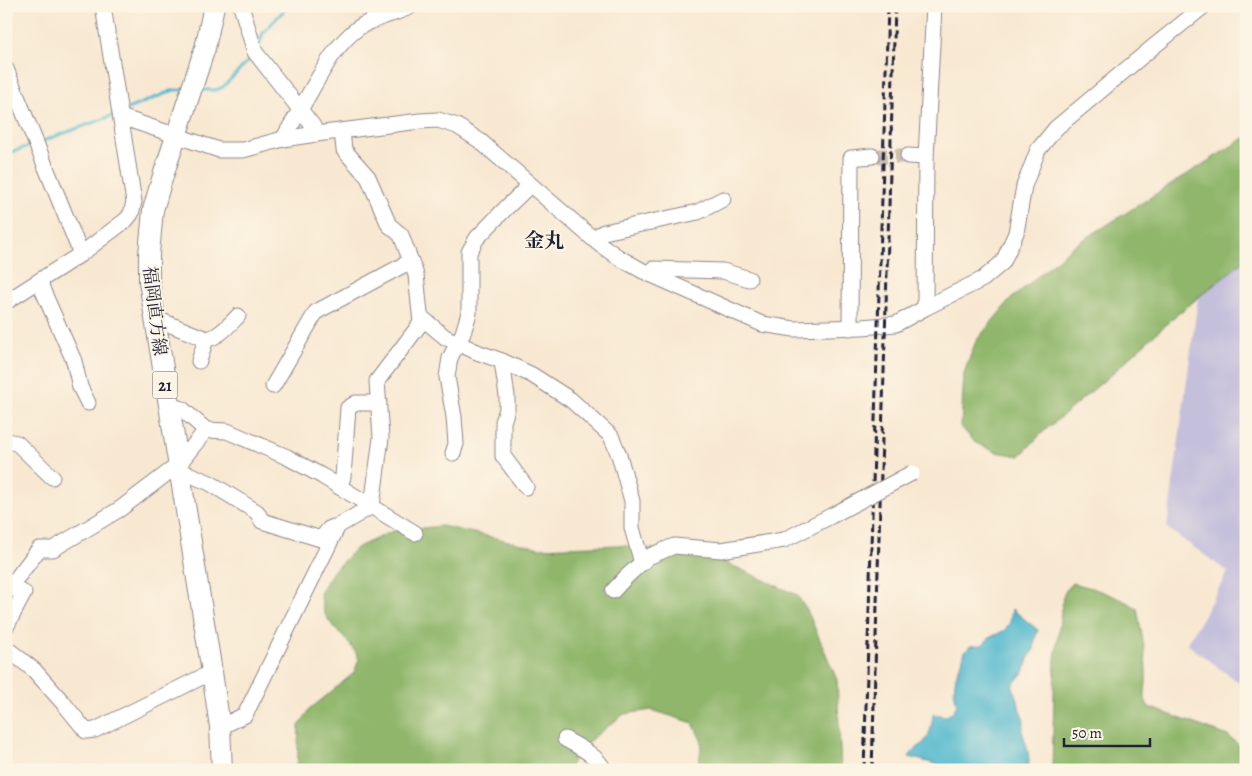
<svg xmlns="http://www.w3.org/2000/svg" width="1252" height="776" viewBox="0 0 1252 776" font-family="Alegreya,'Noto Serif JP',serif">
	<rect width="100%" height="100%" fill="#fcf5e5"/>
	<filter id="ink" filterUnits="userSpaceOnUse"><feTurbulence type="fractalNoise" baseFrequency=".02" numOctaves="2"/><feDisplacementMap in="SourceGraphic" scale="10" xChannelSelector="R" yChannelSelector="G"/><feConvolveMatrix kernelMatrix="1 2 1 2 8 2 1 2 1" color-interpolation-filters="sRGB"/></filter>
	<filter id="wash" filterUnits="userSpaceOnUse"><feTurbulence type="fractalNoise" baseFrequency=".0096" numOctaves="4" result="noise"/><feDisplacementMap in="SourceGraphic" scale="20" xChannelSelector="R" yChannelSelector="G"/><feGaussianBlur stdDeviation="1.12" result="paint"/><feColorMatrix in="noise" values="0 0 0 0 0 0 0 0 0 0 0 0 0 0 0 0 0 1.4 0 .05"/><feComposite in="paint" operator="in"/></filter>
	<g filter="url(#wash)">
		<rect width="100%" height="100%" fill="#f8e8d1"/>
		<polygon fill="#c4c0db" points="1246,223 1246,688 1187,644 1228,572 1167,528 1200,283"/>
		<g fill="#8fb66b" stroke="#586c53">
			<polygon points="1246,137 1246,259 1173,318 1107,378 1042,433 1020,456 996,452 976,443 961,427 964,373 976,341 1010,300 1072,247"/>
			<path d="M442,526L540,548L617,545L694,553L729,564L797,595L808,612L837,680L841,770H694L699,761L702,742L693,723L652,710L624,714L579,749L568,770H297L299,726L310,709L354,673L359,659C352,642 335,632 326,616C322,610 322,600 320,593L334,570L356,548L393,531Z"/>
			<path d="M1072,583C1095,588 1117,596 1137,608C1141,632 1147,656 1146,681C1146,692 1142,698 1149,707L1228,736L1246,751V770H1052L1055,659L1063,596L1068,587Z"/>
		</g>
		<path fill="#50b7ce" stroke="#396c84" d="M1012,609L1038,630L1035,639L1034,649L1028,659L1025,670L1012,686C1017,694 1017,697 1019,706C1021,717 1027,718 1022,731C1026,744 1031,756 1028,770H959L909,757C914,749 918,748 924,742C931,734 932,724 933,714L947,716L953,711L957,705L954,691L955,681L958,669L962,662L965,651L970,646L982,645L989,638L1005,630L1010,622Z"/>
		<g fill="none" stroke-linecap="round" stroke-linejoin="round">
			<g stroke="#50b7ce" stroke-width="3">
				<polyline points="259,45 263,33 288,6"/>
				<polyline points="198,90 216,90 223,87 253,56"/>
				<polyline points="125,110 174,90 184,90"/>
				<polyline points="40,142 117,114"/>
				<polyline points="6,154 32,145"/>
			</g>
		</g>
	</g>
	<g filter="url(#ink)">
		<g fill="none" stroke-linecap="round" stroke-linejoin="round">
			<polyline stroke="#cdc0b3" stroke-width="15" stroke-dasharray="15 8" stroke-linecap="butt" points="872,156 908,156"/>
			<defs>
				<g id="minor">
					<polyline points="241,6 255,52 313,126 316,134"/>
					<polyline points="6,69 81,254"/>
					<polyline points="121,117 219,150 243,150 283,139 316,134 420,121 438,120 457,126 480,141 598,243 618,257 643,271 762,324 794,329 862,327 896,324 925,308 983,279 1003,262 1016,233 1024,186 1038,150 1056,128 1153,47 1204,6"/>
					<path d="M283,139C293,122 303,105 312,89C325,66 337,44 358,28C374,17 394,15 411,6"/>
					<polyline points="908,156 926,157"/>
					<polyline points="593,238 604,232 698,212 723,199"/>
					<polyline points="649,274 653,269 723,271 749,279"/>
					<polyline points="40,281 43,291 74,361 80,387 88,403"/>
					<polyline points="6,302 81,254 126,220 131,214 134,202 103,6"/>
					<polyline points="925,308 926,157 934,6"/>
					<polyline points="421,317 445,337 477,352 502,361 507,396 507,409 503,422 503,456 526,487"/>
					<path d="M154,318L206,339C218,338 229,325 238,316"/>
					<polyline points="850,328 851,158 872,156"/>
					<polyline points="199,361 206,339"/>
					<polyline points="502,361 532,375 571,400 611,436 619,455 632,501 632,528 642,563"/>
					<polyline points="273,386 316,312 411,261"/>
					<polyline points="168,405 182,409 206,430 227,431 287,457 322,476 415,533"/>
					<polyline points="6,441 17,443 52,477"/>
					<polyline points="453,453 456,444 454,417 447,377 450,358 463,333 469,313 469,252 477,238 506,208 530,185"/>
					<polyline points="180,473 186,473 210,483 257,512 262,521 321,539 329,529 334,527"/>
					<polyline points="339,487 343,477 348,408 356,403 379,403"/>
					<polyline points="6,584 10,587 39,549 53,549 120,509 178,465 206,430"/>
					<polyline points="613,591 626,577 648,557 674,546 721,550 784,540 831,516"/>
					<polyline points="6,627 24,593 10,587"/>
					<polyline points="6,648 34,670 65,705 86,731 95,730 212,672"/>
					<polyline points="220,727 245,715 338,526 372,506 381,438 377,381 421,323 416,275 401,235 389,225 368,177 344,150 342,131"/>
					<path d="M565,739C579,747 597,755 604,770"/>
				</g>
				<polyline id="major" points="214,6 205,48 162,179 153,210 149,254 149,281 212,672 220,727 222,770"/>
			</defs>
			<use href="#minor" stroke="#8d8586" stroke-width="17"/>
			<use href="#major" stroke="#8d8586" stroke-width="22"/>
			<use href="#minor" stroke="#fff" stroke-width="15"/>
			<use href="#major" stroke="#fff" stroke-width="20"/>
			<g stroke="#22223b" stroke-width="3" stroke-dasharray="8 4" stroke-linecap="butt">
				<polyline points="864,770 888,6"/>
				<polyline points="872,770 895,6"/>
			</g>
			<defs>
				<polyline id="minor-bridge" points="831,516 912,473"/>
			</defs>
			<use href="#minor-bridge" stroke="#8d8586" stroke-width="17" stroke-linecap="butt"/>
			<use href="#minor-bridge" stroke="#fff" stroke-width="15"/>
		</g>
	</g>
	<g text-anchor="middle" stroke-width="4" stroke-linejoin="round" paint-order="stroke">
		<rect fill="#fcf5e5" stroke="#63616e" stroke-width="1" x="152.5" y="371.5" width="25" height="27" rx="4"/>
		<g font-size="16" font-weight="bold" fill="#22223b">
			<text x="165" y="391">21</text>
		</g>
		<g font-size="18" fill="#22223b" stroke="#fcf5e5">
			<text transform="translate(155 311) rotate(83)" y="6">福岡直方線</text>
		</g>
		<g font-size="20" font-weight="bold" fill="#22223b" stroke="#fcf5e5">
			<text x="544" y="247">金丸</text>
		</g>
	</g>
	<rect width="1252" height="776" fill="none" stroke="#fcf5e5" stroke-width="25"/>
	<path d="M1064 738v8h86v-8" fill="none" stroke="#22223b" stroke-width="2.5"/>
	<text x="1072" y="738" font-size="15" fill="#22223b" stroke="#fcf5e5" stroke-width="4" paint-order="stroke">50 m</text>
</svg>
